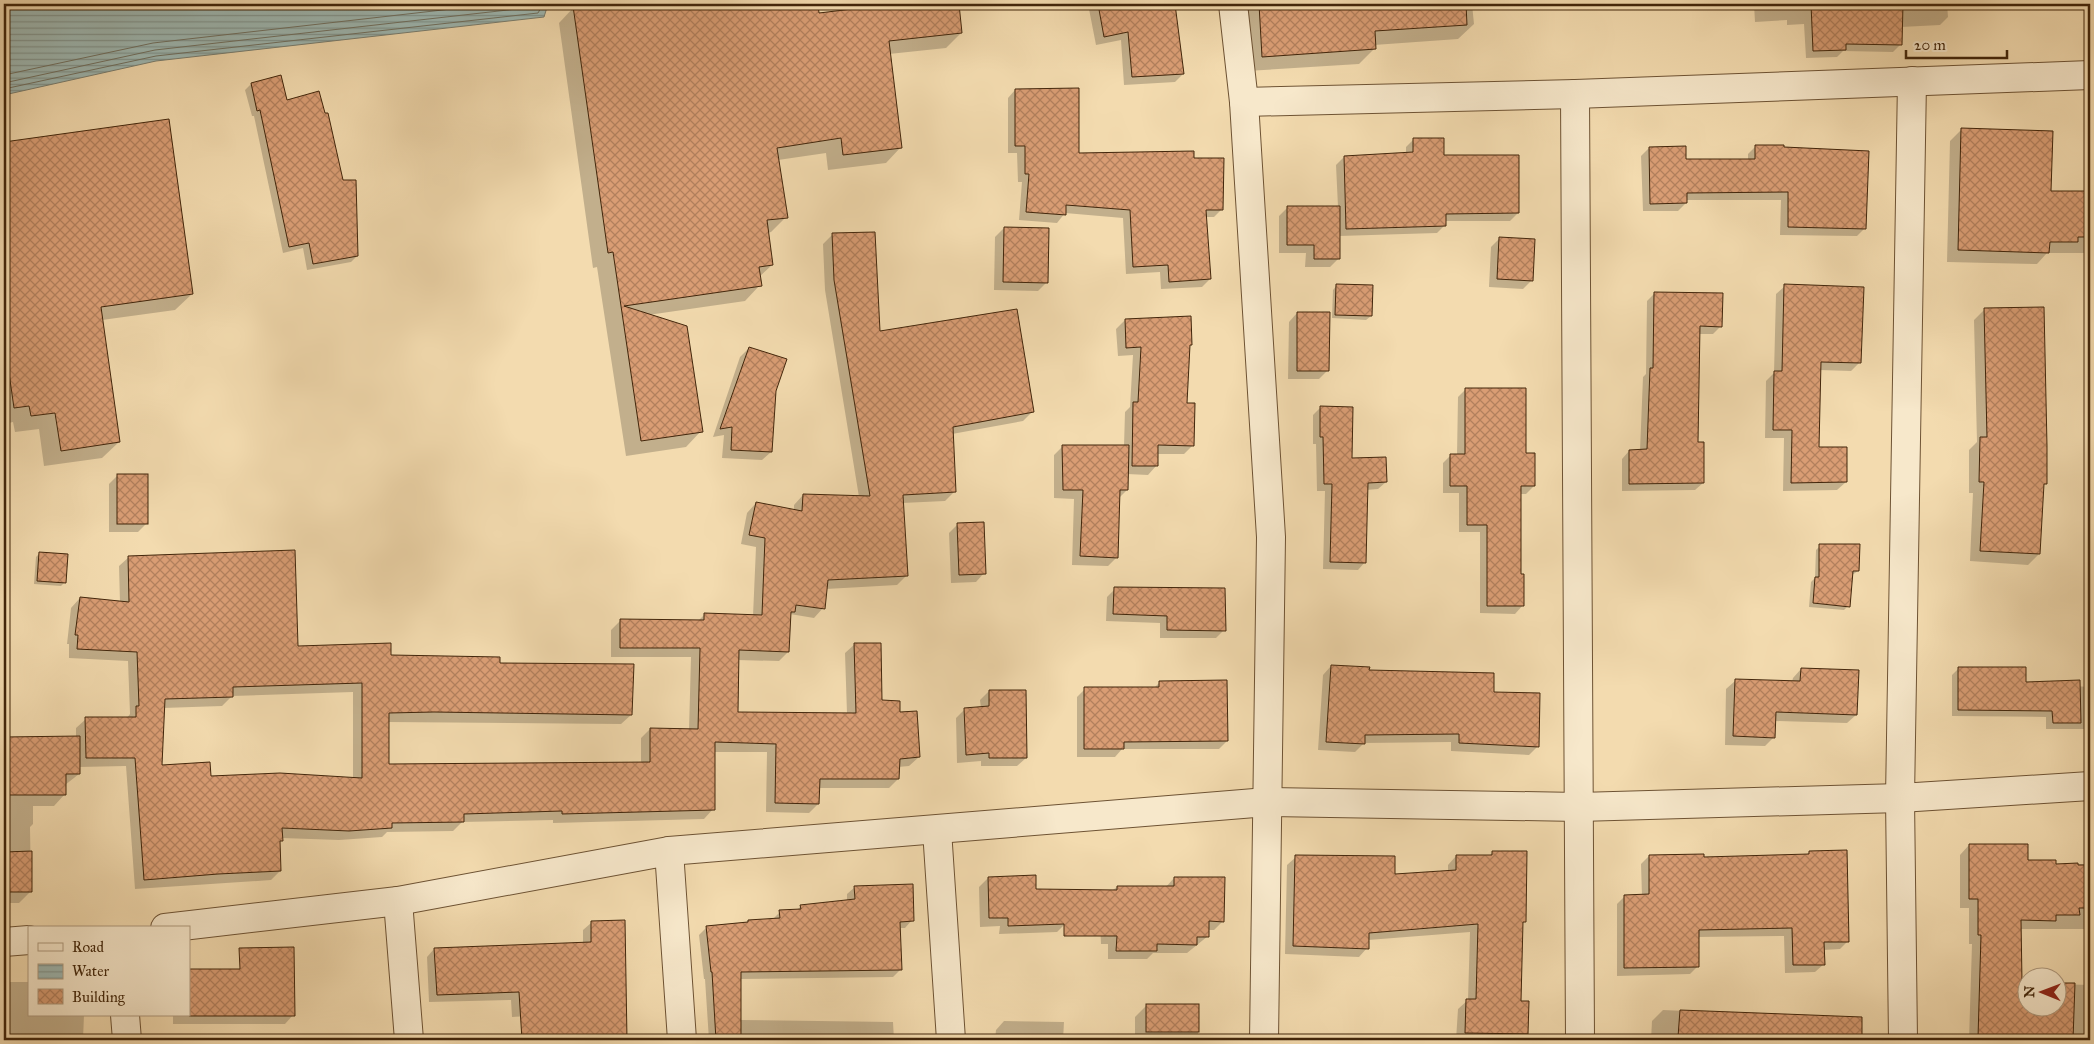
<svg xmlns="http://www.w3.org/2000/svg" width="2094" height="1044" viewBox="0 0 2094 1044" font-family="'IM FELL Great Primer',serif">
	<defs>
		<pattern id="water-rules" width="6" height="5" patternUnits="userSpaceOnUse" patternTransform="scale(1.25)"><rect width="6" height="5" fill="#9eb9b4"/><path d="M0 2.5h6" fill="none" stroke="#829691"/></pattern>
		<pattern id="building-cross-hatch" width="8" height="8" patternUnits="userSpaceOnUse" patternTransform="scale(1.25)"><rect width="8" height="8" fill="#d99d74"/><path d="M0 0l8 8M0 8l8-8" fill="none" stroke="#b2805d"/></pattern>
	</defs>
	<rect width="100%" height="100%" fill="#f3dbaf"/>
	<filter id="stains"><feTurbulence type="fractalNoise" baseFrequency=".004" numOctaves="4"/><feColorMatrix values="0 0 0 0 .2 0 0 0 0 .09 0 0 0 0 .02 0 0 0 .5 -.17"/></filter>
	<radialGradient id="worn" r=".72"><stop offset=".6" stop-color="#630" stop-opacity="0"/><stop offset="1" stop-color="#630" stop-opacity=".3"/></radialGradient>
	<polygon fill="url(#water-rules)" stroke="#797e70" points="4,4 548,4 544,17 156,61 4,95"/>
	<g fill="#0003" fill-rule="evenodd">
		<polygon points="598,4 816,4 818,15 884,6 887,4 958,4 961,33 946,48 889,54 901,147 886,163 828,170 826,153 778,160 786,217 771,232 767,233 772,265 759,277 760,285 745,301 648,315 701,431 686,447 626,456 597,267 593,268 559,23 574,7"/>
		<polygon points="1088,4 1174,4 1183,74 1175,82 1124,85 1121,40 1096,45"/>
		<polygon points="1243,4 1472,4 1474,24 1458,39 1374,45 1375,48 1359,64 1247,71"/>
		<polygon points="1754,4 1947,4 1948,17 1940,25 1901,27 1901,44 1893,52 1843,51 1837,57 1806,58 1804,24 1787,25 1787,20 1755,22"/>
		<polygon points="251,84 286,101 357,256 351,262 307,270 303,248 283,253 254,116 252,116 245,90"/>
		<polygon points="1015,90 1078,154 1193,159 1222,209 1214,217 1206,217 1210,279 1202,287 1161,289 1160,272 1126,274 1123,218 1065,213 1057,223 1019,220 1022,182 1018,182 1017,153 1008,153 1008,98"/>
		<polygon points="168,121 192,294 175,310 102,320 119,442 102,458 44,466 39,429 15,432 13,422 4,424 4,143"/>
		<polygon points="1962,129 2050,192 2090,192 2090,253 2047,253 2037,264 1947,262 1950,141"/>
		<polygon points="1414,139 1443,156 1518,213 1510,221 1445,221 1445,225 1437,233 1339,236 1339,258 1330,267 1305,267 1306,253 1279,253 1279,216 1288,207 1338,207 1336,165 1344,157 1406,154 1406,147"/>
		<polygon points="1756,146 1865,228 1857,236 1780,235 1781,200 1686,200 1686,203 1678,211 1643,211 1641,156 1649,148 1685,160 1748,160 1748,154"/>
		<polygon points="1004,228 1047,282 1038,291 994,290 995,237"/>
		<path d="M832,235L878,332L1033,411L1023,421L952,434L954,492L945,501L902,503L907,575L897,585L826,589L823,608L814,618L790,614L788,652L779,661L737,660V713L847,714L845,653L855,644L880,701L899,713L919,757L909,766L898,767V779L889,788H819L818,804L809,813L766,812L767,752H714L713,809L704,819L553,823V820L462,822L453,831L387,832L382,837L339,840L282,838L279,843L280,871L271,880L135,889L126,766L79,767V774L65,785V794L54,806H33V824L30,827L31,891L19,903H4V738H76V728L86,719L127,718L130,714L128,661L69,658V644H67L71,608L80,598L120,603L119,566L129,557L297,647L498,664L631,715L621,724L387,722L388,766L641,763V738L650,729L689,730L691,657H611V630L621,620L698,621L705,614L753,616L756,547L741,544L747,513L756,503L794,511V505L803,495L859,497L825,290L823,244ZM353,692V779L210,777L160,767L163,708L222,706L232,696Z"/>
		<polygon points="1500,238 1532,280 1523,289 1489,287 1491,247"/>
		<polygon points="1337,285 1371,316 1366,320 1332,318 1333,290"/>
		<polygon points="1785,286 1860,362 1851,371 1819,370 1818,448 1846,482 1837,490 1783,491 1784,438 1765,438 1766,381 1774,373 1776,294"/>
		<polygon points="1655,293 1721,326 1713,334 1698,334 1697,443 1703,483 1695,490 1622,491 1622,459 1629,451 1640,451 1643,377 1646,374 1647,301"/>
		<polygon points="1985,309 2045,483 2043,486 2039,554 2028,565 1970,561 1973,493 1969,493 1969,450 1977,442 1974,320"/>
		<polygon points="1297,313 1328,370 1319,379 1288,379 1289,322"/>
		<polygon points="1125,320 1191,344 1188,347 1186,405 1193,445 1184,454 1156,454 1156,466 1148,475 1127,474 1127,490 1119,498 1117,557 1108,566 1072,565 1074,499 1054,498 1054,455 1063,446 1124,446 1125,412 1130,407 1133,355 1118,356 1116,329"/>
		<polygon points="749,348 775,391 771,452 762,460 722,458 724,435 713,437 740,357"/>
		<polygon points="1466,389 1525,455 1534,486 1526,494 1519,494 1519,575 1523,605 1515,614 1480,613 1480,532 1459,532 1459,493 1443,493 1443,463 1451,455 1457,455 1458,397"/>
		<polygon points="1321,407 1351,459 1386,482 1378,489 1366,490 1365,562 1358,570 1323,569 1325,491 1317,491 1316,444 1313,444 1313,415"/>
		<polygon points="118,475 147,523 138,532 109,532 109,484"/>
		<polygon points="958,524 984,573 976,582 951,583 949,533"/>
		<polygon points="1820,546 1858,571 1852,575 1848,606 1844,610 1809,607 1811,582 1815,578 1816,550"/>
		<polygon points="40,553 65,582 61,586 34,584 36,557"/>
		<polygon points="1115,589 1224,630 1216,638 1160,638 1160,623 1106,621 1107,597"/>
		<polygon points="1331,666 1492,693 1538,746 1529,755 1451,751 1451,742 1364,743 1355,752 1318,750 1323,675"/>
		<polygon points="1959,668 2025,683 2090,687 2090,729 2046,729 2046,717 1952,716 1952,675"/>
		<polygon points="1801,669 1856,715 1847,723 1775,721 1774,737 1765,746 1725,745 1726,689 1735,681 1792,682 1793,678"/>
		<polygon points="1160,682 1227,741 1219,749 1122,749 1115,757 1077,757 1077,697 1085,689 1154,688"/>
		<polygon points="989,691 1026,758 1017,766 981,766 981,761 957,763 956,718 965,709 981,708 980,700"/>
		<polygon points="1969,845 2026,861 2055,864 2090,864 2090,929 2020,929 2021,983 2026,983 2026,1006 2056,1006 2056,984 2090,985 2090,1040 1969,1040 1972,944 1969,944 1969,908 1960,908 1960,855"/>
		<polygon points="1493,852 1525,921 1522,924 1519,1002 1527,1002 1527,1040 1456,1040 1458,1009 1468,1000 1470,932 1368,940 1367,948 1359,957 1285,954 1287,865 1296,857 1394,876 1448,872 1448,865 1456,856 1489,856"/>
		<polygon points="1809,852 1848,941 1840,949 1823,950 1824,964 1815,972 1785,973 1784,936 1697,937 1698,966 1690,974 1617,976 1617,904 1625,896 1642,896 1641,864 1649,856 1703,858 1806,855"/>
		<polygon points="988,878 1035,890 1066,923 1057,932 999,934 1000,926 980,927 979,887"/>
		<polygon points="1174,878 1223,921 1214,930 1208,930 1208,936 1187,953 1153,953 1147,959 1108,959 1108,944 1101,944 1099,900 1117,887 1166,887"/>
		<polygon points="855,887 912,920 905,928 899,928 900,970 893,977 740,979 740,1020 893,1022 894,1040 709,1040 705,979 704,979 699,935 707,927 745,924 748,921 772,920 780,912 796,911 801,906 847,901 847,894"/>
		<polygon points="591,923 626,1039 632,1038 632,1040 547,1040 544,1015 512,1017 511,1000 429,1002 427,957 434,949 583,944 583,930"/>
		<polygon points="4,982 29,982 29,1015 84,1015 83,1040 4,1040"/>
		<polygon points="189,985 293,987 293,1015 285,1024 173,1024 173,1015 189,1015"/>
		<polygon points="1147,1005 1198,1005 1198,1040 1135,1040 1135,1017"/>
		<polygon points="1663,1010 1859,1019 1858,1040 1651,1040 1652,1021"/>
		<polygon points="1004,1021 1064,1022 1063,1040 995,1040 996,1030"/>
	</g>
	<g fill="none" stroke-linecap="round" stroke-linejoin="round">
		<g stroke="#707060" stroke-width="1">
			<polyline points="4,75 153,43 495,4"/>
			<polyline points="4,83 155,50 534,7 536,4"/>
			<polyline points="4,89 156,56 538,13 543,4"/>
		</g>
	</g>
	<g fill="url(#building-cross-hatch)" stroke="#42260b" fill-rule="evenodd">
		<polygon points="590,4 818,4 819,13 894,4 959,4 962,33 889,41 902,148 843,155 841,138 777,148 788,218 767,220 773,265 759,267 762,286 624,306 687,326 703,432 641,441 613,252 608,253 573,6"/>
		<polygon points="1098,4 1175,4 1184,74 1132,77 1128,32 1104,37"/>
		<polygon points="1259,4 1466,4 1467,25 1375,31 1376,49 1262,57"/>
		<polygon points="1811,4 1903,4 1902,45 1846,44 1846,50 1813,51"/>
		<polygon points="281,75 287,100 319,91 325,113 328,113 343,180 356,180 358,256 313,264 309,243 289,247 260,110 257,111 251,83"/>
		<polygon points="1079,88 1079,153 1194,151 1194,158 1224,158 1223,210 1206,210 1211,279 1169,282 1168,265 1133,267 1130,210 1066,205 1066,215 1026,212 1029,174 1025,174 1025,146 1015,146 1015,89"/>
		<polygon points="169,119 193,294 101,307 120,442 61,451 55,413 31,416 29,406 14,408 7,359 4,360 4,142"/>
		<polygon points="1961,128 2053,131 2051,191 2090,191 2090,237 2078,237 2078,242 2050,242 2049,253 1958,250"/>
		<polygon points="1413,138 1444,138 1444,155 1519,155 1519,213 1446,214 1446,226 1346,229 1344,156 1413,152"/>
		<polygon points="1755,145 1784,145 1784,147 1869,151 1866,229 1788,227 1788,192 1687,193 1687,203 1650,204 1649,147 1686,146 1686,159 1755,159"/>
		<polygon points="1287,206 1340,206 1340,259 1314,259 1314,245 1287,245"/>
		<polygon points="1004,227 1049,228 1048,283 1003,282"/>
		<path d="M875,232L880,331L1017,309L1034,412L953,427L956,492L903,495L908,576L828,580L825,609L796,605L795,612H791L789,652L739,650L738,712L856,713L854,643H881L882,700L900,701V712L917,711L920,757L900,759L899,779H820L819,804L775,803L776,744L715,742V810L562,814V811L464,814V822L392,823V828L349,831L282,828L283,841H280L281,871L218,874L144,880L135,758H86L85,717H136V706H139L137,652L77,649L78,635H75L80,597L129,602L128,556L295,550L298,646L391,643V655L500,657V663L634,664L632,715L434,712L389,713V764L650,762V728L698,729L700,648H620V619L704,620V613L762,615L765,538L749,535L756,502L802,511L803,494L870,496L834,280L832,233ZM362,683V778L280,773L211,776L210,762L162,765L165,699L233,697V687Z"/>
		<polygon points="1499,237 1535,239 1533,281 1497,279"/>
		<polygon points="1336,284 1373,285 1372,316 1335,315"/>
		<polygon points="1784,284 1864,287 1861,363 1821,362 1819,447 1847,447 1847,482 1791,483 1792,430 1773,430 1774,371 1782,371"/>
		<polygon points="1654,292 1723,293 1722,327 1700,326 1698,442 1704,442 1704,483 1629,484 1629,450 1647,449 1650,368 1653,368"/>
		<polygon points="2044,307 2047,446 2047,484 2044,484 2040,554 1980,551 1984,482 1979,482 1980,437 1987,437 1984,308"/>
		<polygon points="1297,312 1330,312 1329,371 1297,371"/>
		<polygon points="1191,316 1192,345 1190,345 1187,403 1195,403 1194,446 1158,445 1158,466 1132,466 1133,402 1138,402 1141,347 1126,348 1125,319"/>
		<polygon points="749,347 787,359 776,391 772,452 731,450 732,427 720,429"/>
		<polygon points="1465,388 1526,388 1526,453 1535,453 1535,486 1521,486 1521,574 1524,574 1524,606 1487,606 1487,525 1467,525 1467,486 1450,486 1450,454 1465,454"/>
		<polygon points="1320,406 1353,407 1352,458 1386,457 1387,482 1368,483 1366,563 1330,562 1332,484 1324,484 1323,437 1320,437"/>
		<polygon points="1062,445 1129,445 1128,490 1120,490 1118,558 1080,556 1083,490 1063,490"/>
		<rect x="117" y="474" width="31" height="50"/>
		<polygon points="984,522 986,574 959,575 957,523"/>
		<polygon points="1819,544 1860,544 1859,571 1853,571 1850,607 1813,603 1815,577 1819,577"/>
		<polygon points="39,552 68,554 66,583 37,581"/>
		<polygon points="1114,587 1225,588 1226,631 1167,630 1167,616 1113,614"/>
		<polygon points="1331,665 1370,667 1369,670 1494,673 1494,692 1540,693 1539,747 1459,743 1459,734 1365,735 1365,744 1326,742"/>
		<polygon points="1958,667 2026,667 2026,682 2080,680 2081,723 2053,723 2052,711 1958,710"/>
		<polygon points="1801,668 1859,670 1857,715 1776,712 1775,738 1733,736 1735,679 1800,681"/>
		<polygon points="1227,680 1228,741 1124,742 1124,749 1084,749 1084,687 1159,687 1159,681"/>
		<polygon points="989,690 1026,690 1027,758 989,758 989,753 966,755 964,708 989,706"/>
		<polygon points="80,736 80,774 66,774 66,795 4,795 4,737"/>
		<polygon points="1969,844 2028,844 2028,860 2056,860 2056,864 2078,863 2078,865 2090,865 2090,908 2079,908 2080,915 2056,915 2056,921 2021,920 2022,982 2026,982 2026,1006 2056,1006 2056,983 2075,983 2073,1040 1978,1038 1981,935 1978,935 1978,899 1969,899"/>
		<polygon points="1847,850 1849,942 1824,942 1825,965 1793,965 1792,928 1699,930 1699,967 1624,968 1624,895 1649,894 1649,855 1704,854 1704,857 1809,854 1809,851"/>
		<polygon points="32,851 32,892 4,892 4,852"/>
		<polygon points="1492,851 1527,851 1526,922 1523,922 1521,1001 1529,1001 1528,1034 1465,1033 1466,999 1476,999 1478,924 1369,933 1369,949 1293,946 1295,855 1395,856 1395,874 1456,870 1456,855 1492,855"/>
		<polygon points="1036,875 1036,889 1117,890 1117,886 1174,886 1174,877 1225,877 1224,922 1209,921 1209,937 1197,937 1197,945 1157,944 1157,951 1116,951 1117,936 1064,936 1064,924 1008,926 1008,918 989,918 988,877"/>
		<polygon points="913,884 914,921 900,922 902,970 741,972 741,1040 716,1040 712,972 711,972 706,926 748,922 748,920 780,918 779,910 801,909 800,905 855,899 854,886"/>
		<polygon points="625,920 627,1040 522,1040 519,992 437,995 434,948 591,942 591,921"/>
		<polygon points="294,947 295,1016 189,1016 189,969 240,969 239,948"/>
		<rect x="1146" y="1004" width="53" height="28"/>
		<polygon points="1680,1010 1862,1017 1862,1040 1767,1040 1678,1037"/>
	</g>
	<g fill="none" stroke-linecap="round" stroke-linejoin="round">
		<defs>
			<g id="minor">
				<polyline points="1233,4 1244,102 1271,537 1264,1040"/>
				<polyline points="1575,94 1580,1040"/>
				<polyline points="1244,102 1575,94 2090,75"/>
				<polyline points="937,830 951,1040"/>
				<polyline points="669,851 682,1040"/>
				<polyline points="398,901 409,1040"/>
				<polyline points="165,928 398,901 669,851 1267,802 1579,807 1900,798 2090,786"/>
				<polyline points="4,942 29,940"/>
				<polyline points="125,1015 127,1040"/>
				<polyline points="1903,1040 1900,798 1912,81"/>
			</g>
		</defs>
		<use href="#minor" stroke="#6e5334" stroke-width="30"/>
		<use href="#minor" stroke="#f7e8cb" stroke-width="28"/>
	</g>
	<rect width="2094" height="1044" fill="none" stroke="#f3dbaf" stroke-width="20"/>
	<rect x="5" y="5" width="2084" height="1034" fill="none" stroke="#42260b" stroke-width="2.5"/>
	<rect x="10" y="10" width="2074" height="1024" fill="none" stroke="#42260b"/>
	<rect x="28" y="926" width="162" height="90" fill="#f7e8cb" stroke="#af9a7e"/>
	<rect x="38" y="943" width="25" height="8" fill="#f7e8cb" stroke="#af9a7e"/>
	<text x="72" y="952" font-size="15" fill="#42260b">Road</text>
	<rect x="38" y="964" width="25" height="15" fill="url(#water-rules)" stroke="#af9a7e"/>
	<text x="72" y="976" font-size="15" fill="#42260b">Water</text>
	<rect x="38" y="989" width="25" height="15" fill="url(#building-cross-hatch)" stroke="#af9a7e"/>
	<text x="72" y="1002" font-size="15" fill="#42260b">Building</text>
	<g transform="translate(2042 992) rotate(271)"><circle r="24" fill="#f7e8cb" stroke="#af9a7e"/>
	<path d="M0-4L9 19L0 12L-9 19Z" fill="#8f2418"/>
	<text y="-8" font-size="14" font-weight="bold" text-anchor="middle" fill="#42260b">N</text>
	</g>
	<path d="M1906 50v8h101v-8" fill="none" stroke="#42260b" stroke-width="2.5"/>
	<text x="1914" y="50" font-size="15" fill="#42260b" stroke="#f7e8cb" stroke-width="4" paint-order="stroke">20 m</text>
	<rect width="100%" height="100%" filter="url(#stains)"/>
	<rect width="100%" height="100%" fill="url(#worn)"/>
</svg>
